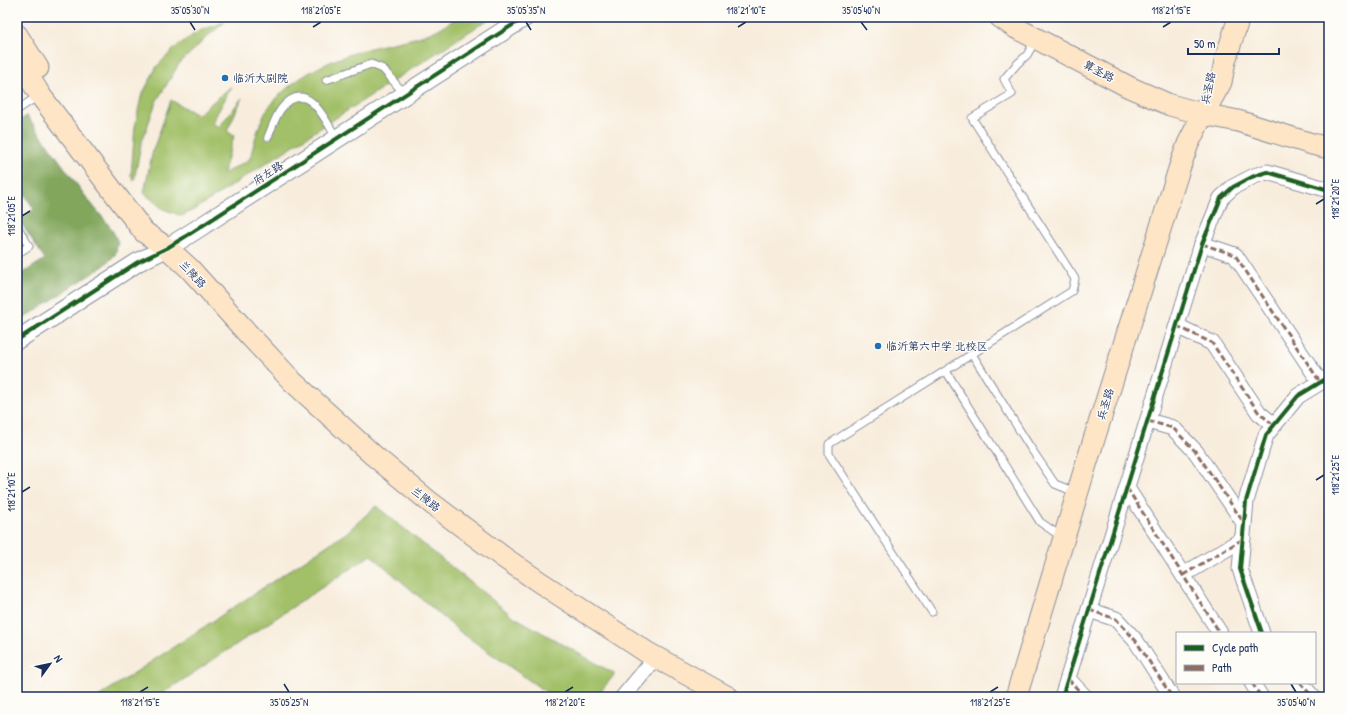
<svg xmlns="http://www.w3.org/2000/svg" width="1346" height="714" viewBox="0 0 1346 714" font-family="'Patrick Hand','LXGW WenKai TC',sans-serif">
	<rect width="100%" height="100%" fill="#fdfcf7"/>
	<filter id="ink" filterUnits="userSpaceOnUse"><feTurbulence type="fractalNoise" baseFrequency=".025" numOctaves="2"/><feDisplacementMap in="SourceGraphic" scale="8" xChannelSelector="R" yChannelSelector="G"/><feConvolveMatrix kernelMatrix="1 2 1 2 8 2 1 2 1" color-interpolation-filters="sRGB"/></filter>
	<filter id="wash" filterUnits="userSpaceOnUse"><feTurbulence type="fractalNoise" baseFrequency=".012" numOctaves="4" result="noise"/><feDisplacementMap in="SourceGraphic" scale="16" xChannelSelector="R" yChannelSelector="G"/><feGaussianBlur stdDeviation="0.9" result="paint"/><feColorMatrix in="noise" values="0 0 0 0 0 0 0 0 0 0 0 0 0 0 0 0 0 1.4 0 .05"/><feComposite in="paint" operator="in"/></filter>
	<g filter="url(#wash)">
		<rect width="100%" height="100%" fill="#f8eddd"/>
		<g fill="#a2c067" stroke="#5e7862">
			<path d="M459,17H492L197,208L182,216L163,209L144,193L153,150L171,100L197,115L232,86L212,123L219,127L242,98L227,131L234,136L223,174L250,159C254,143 258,125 267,110C289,78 331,59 367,49C388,43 409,41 430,33C440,29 450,22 459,17Z"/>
			<polygon points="225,22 208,36 179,64 156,102 141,144 134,181 131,176 135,126 141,97 157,66 177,46 199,31"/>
			<polygon points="376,506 511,615 615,674 596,697 553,697 459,631 371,555 157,697 98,697 346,533"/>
		</g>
		<polygon fill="#81a65c" stroke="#4e6a5d" points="27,116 86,197 111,228 118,242 115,255 105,265 17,323 17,277 45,259 19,220 34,209 17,182 17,122"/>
	</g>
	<g filter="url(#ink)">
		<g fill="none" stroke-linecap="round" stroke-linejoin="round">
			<defs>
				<g id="service">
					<polyline points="326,80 371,64 383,69 401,90"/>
					<polyline points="17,110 38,96"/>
					<path d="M268,137C272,128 275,117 281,109C305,79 322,113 334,134"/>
					<polyline points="17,226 29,246 17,254"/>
					<polyline points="972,354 1030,447 1055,484 1075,492"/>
					<polyline points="946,371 1040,522 1056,533 1064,536"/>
					<polyline points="932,612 829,454 829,444 1072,291 1075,279 972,118 1012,94 1004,79 1017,64 1027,55 1035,41"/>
				</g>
				<g id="minor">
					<polyline points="1202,244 1235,255 1320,382"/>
					<polyline points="1177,326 1212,343 1259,413 1274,425"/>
					<polyline points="1148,421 1173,428 1196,452 1244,523"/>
					<polyline points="1127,488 1220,633"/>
					<polyline points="1183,575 1243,539"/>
					<polyline points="1089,610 1116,619 1136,641 1172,697"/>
					<polyline points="1262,633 1240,569 1246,501 1266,435 1298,396 1329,377"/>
					<polyline points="1068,679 1085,697"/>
					<polyline points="1252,683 1261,697"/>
					<polyline points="1300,683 1313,697"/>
					<polyline points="623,697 648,667"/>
					<polyline points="1062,697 1202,244 1221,198 1233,187 1254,176 1267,172 1329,190"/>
				</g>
				<polyline id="tertiary" points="17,340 138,262 167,248 191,233 525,17"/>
				<g id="secondary">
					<polyline points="1000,17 1016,28 1129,87 1170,105 1203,114 1238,121 1312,144 1329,148"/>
					<polyline points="17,35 38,68"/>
					<polyline points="17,57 40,95 144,232 167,248 189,268 250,336 293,382 373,455 431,503 503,557 538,581 648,653 728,697"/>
					<polyline points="1016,697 1085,468 1179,169 1188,144 1203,114 1221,82 1225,61 1239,17"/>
				</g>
			</defs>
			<use href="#service" stroke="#8a8e9e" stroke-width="9"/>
			<use href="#minor" stroke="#8a8e9e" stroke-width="17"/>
			<use href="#tertiary" stroke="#8a8e9e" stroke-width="20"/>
			<use href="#secondary" stroke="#8a8e9e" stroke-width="23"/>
			<use href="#service" stroke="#fff" stroke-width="7"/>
			<use href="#minor" stroke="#fff" stroke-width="15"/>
			<use href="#tertiary" stroke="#fff" stroke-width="18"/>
			<use href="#secondary" stroke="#fde5c5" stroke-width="21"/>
			<g stroke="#8d6e63" stroke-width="3" stroke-dasharray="6 3" stroke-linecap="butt">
				<polyline points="1202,244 1235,255 1320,382"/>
				<polyline points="1177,326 1212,343 1259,413 1274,425"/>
				<polyline points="1148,421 1173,428 1196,452 1244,523"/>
				<polyline points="1127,488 1220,633"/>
				<polyline points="1183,575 1243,539"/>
				<polyline points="1089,610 1116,619 1136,641 1172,697"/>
				<polyline points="1068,679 1085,697"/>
				<polyline points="1252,683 1261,697"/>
				<polyline points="1300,683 1313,697"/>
			</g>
			<defs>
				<g id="cycleway">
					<polyline points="17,340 138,262 167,248 191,233 525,17"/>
					<polyline points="1262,633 1240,569 1246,501 1266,435 1298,396 1329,377"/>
					<polyline points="1062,697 1202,244 1221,198 1233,187 1254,176 1267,172 1329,190"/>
				</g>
			</defs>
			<use href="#cycleway" stroke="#fdfcf7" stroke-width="6"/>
			<use href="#cycleway" stroke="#1b5e20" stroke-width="4"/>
		</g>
	</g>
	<path fill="none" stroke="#1b2f5e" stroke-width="1.5" d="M190,22L195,30M526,22L531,30M861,22L867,30M313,27L321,22M738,27L746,22M1163,27L1171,22M1316,204L1324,199M22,216L30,211M1316,480L1324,475M22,492L30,487M284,684L289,692M1291,684L1296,692M140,692L148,687M565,692L573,687M990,692L998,687"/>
	<g fill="#1f6fb2" stroke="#fdfcf7" stroke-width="1.5">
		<circle cx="225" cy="78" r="4"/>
		<circle cx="878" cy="346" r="4"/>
	</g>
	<g text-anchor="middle" stroke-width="3" stroke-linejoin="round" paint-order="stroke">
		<g font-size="11" fill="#1b2f5e" stroke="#fdfcf7">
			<text transform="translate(1099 71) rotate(28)" y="4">算圣路</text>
			<text transform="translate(1208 88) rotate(-78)" y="4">兵圣路</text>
			<text transform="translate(268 173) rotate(-33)" y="4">府左路</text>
			<text transform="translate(193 274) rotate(47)" y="4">兰陵路</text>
			<text transform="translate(1105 404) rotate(-73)" y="4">兵圣路</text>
			<text transform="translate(426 499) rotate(38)" y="4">兰陵路</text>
		</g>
		<g font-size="11" fill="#1b2f5e" stroke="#fdfcf7" text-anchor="start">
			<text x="233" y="82">临沂大剧院</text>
			<text x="886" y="350">临沂第六中学 北校区</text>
		</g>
	</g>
	<rect width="1346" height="714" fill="none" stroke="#fdfcf7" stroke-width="44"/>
	<rect x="1176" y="632" width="140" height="52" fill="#fdfcf7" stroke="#a3aaba"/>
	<rect x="1184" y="645" width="20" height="6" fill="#1b5e20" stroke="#a3aaba"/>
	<text x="1212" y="652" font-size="12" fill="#1b2f5e">Cycle path</text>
	<rect x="1184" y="665" width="20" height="6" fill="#8d6e63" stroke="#a3aaba"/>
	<text x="1212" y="672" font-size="12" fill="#1b2f5e">Path</text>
	<g transform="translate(50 664) rotate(57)" stroke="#fdfcf7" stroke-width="3" paint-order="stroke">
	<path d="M0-3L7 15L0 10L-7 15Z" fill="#1b2f5e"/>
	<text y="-6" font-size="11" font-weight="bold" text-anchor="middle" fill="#1b2f5e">N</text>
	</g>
	<path d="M1188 48v6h91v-6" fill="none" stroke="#1b2f5e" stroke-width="2"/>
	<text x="1194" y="48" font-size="12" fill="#1b2f5e" stroke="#fdfcf7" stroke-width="3" paint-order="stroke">50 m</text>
	<rect x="22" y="22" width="1302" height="670" fill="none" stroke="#1b2f5e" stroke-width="1.5"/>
	<g font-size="10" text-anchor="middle" fill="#1b2f5e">
		<text x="190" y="14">35°05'30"N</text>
		<text x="321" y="14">118°21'05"E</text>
		<text x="526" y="14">35°05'35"N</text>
		<text x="746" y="14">118°21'10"E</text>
		<text x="861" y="14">35°05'40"N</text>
		<text x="1171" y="14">118°21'15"E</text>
		<text transform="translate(1335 199) rotate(-90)" y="4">118°21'20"E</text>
		<text transform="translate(11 216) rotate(-90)" y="4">118°21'05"E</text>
		<text transform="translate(1335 475) rotate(-90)" y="4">118°21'25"E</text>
		<text transform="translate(11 492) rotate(-90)" y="4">118°21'10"E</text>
		<text x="140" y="706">118°21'15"E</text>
		<text x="289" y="706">35°05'25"N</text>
		<text x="565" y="706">118°21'20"E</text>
		<text x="990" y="706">118°21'25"E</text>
		<text x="1296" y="706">35°05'40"N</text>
	</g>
</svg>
